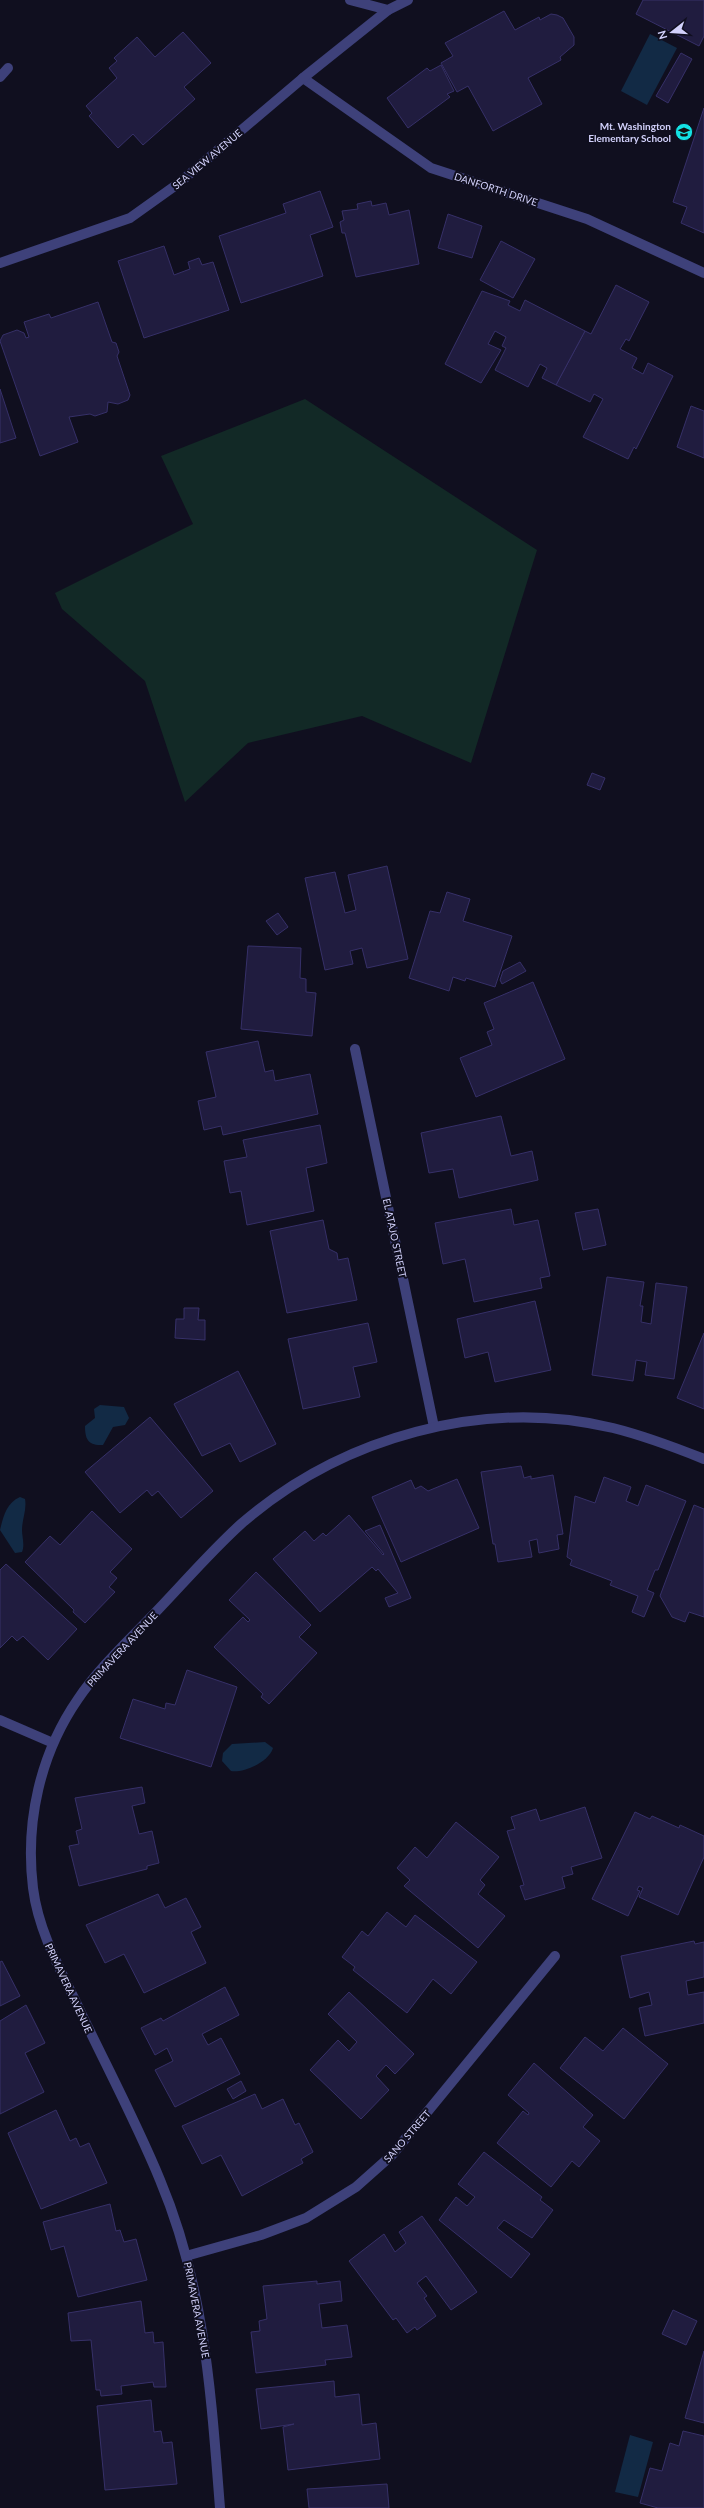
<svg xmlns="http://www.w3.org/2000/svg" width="704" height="2508" viewBox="0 0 704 2508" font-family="Lato,sans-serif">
	<rect width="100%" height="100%" fill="#100f1f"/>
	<polygon fill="#122926" points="305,399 537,550 471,763 362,716 248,743 185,802 145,681 62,609 55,593 193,524 161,456"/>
	<g fill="#122a45">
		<polygon points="650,34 677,48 647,105 621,91"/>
		<path d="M100,1405L124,1407L129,1418L125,1425L113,1427L103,1445C88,1446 85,1439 85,1426L95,1418L94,1409Z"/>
		<path d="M20,1497L25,1499C27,1510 22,1519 22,1530C22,1537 25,1545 22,1552L15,1553L0,1530C3,1518 6,1503 20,1497Z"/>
		<path d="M265,1742L273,1748C269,1762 244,1773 231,1771L222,1761L223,1753L232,1744Z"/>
		<polygon points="630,2435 653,2442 638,2497 615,2492"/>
	</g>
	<g fill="#201c3f" stroke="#363068">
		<polygon points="643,0 704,0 704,36 699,46 636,14"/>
		<polygon points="504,11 515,30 539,17 540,20 551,14 557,15 563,18 574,37 574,45 560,57 561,60 528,78 542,104 493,131 468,86 457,92 441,63 453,56 445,43"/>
		<polygon points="183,32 211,63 184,87 195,99 143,145 133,134 118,148 89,116 92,113 86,106 117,78 109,68 117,61 114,58 137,37 155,57"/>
		<polygon points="681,53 692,59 668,103 656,96"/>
		<polygon points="441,65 454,91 447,94 450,97 408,128 387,98 427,68 430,71"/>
		<polygon points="704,108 704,233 681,223 687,207 673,202"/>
		<polygon points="320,191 333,227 310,235 323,276 241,303 219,236 286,213 283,204"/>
		<polygon points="371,201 372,206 386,203 389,215 409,210 419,264 356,277 345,233 342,233 340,222 344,220 342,211 358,209 357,204"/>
		<polygon points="448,214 482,226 472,258 438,248"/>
		<polygon points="501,241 535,259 513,298 480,280"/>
		<polygon points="164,246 174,275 190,269 188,262 199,258 202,265 213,262 229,310 144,338 118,261"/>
		<polygon points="616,285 649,302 629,341 626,339 620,349 637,358 632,368 643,374 648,363 673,376 636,449 634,447 628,459 583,437 603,399 594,394 590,402 556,385 585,331 591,334"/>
		<polygon points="482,291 510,301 508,305 520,311 525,300 585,331 556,385 542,378 547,368 540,364 528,387 495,370 506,348 502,346 506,337 495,331 488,344 501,350 481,383 445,364"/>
		<polygon points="98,302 112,342 116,343 119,352 117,356 130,395 128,400 118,404 108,402 107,412 95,416 90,414 69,417 78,442 40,456 0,341 3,335 17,330 24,333 26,338 29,337 24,322 49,314 51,318"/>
		<polygon points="0,389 16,438 0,443"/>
		<polygon points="691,406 704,411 704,458 677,447"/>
		<polygon points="592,773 605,778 600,790 587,785"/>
		<polygon points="387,866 408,959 367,968 362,948 350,951 353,964 325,970 305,878 335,872 345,913 356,910 348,875"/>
		<polygon points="447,892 470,899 463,921 512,936 495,987 466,978 465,981 453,977 449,991 409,978 430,911 440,913"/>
		<polygon points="278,913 288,927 277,935 266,921"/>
		<polygon points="248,946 301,948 300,978 306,979 306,992 316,993 312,1036 241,1029"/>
		<polygon points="520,962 526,971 502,984 500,980 503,971"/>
		<polygon points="533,982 565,1059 476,1097 460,1058 492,1045 487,1032 494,1029 484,1003"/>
		<polygon points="258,1041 265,1072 273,1070 275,1081 310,1074 318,1114 223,1135 221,1126 204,1130 198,1101 216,1097 206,1052"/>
		<polygon points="501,1116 511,1156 532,1151 538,1180 459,1198 453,1169 429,1173 421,1133"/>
		<polygon points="320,1125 327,1163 306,1168 314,1211 247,1225 241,1191 230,1193 224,1161 247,1157 243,1140"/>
		<polygon points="511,1209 514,1225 538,1220 550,1276 540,1278 542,1288 474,1302 465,1259 443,1264 435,1223"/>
		<polygon points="598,1209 606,1245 583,1250 575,1213"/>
		<polygon points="323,1220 329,1249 337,1253 338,1260 348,1258 357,1300 287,1313 270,1231"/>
		<polygon points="607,1277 644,1282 640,1306 643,1306 641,1322 651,1324 656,1283 687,1287 674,1379 645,1375 647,1362 636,1360 633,1381 592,1375"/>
		<polygon points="535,1301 551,1370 495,1382 488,1352 465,1358 457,1319"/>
		<polygon points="184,1308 199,1308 198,1320 205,1320 205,1340 175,1338 176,1319 184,1319"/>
		<polygon points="368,1323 377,1362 353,1367 360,1397 303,1409 288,1339"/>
		<polygon points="704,1333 704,1409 677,1398"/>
		<polygon points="238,1371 276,1444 240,1462 230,1443 202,1456 174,1404"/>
		<polygon points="150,1417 213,1491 181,1518 158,1491 152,1496 147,1490 120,1513 85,1472"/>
		<polygon points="521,1466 524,1478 531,1476 531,1479 553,1475 563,1534 557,1535 559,1549 539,1553 537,1539 529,1541 532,1557 498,1562 495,1544 493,1544 481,1472"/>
		<polygon points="604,1477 631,1487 626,1501 638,1506 646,1485 686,1501 658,1570 655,1570 647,1590 654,1593 644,1617 632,1612 638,1596 610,1585 612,1581 570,1565 572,1560 567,1557 575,1496 595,1503"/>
		<polygon points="457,1479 479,1528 401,1562 372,1497 411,1480 415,1489 421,1486 428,1491"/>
		<polygon points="694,1505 704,1509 704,1617 689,1612 685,1622 672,1617 660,1596"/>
		<polygon points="92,1511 132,1549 110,1572 117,1578 109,1587 115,1592 85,1623 73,1612 74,1610 25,1562 50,1536 60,1545"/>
		<polygon points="349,1515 383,1555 384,1554 365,1531 380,1525 411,1598 389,1607 385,1598 398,1593 378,1569 376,1571 372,1567 320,1612 273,1559 305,1531 314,1541 323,1533 326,1536"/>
		<polygon points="6,1564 77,1629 48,1660 23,1636 17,1641 12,1636 0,1648 0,1570"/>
		<polygon points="256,1572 311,1625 299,1637 317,1653 269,1704 261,1697 263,1694 214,1647 243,1617 248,1622 250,1620 229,1600"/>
		<polygon points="187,1670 237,1687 211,1767 120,1738 133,1699 165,1709 166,1703 175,1705"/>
		<polygon points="142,1787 145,1803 132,1806 139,1834 152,1831 159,1863 147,1866 147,1869 79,1886 69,1846 79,1844 76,1831 82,1829 75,1798"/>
		<polygon points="585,1807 602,1858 571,1867 573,1874 562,1877 565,1888 525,1900 520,1886 524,1885 507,1831 515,1829 511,1817 536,1809 540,1821"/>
		<polygon points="635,1812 650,1819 652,1816 679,1828 680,1825 704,1836 704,1857 678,1915 639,1897 643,1888 639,1886 637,1890 640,1891 628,1916 592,1899"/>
		<polygon points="456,1822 499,1857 480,1880 485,1885 478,1894 505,1916 478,1948 404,1886 410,1880 397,1868 415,1847 427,1858"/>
		<polygon points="158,1894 165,1908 186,1898 201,1927 191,1932 206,1963 144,1993 124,1954 105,1963 86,1925"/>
		<polygon points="387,1912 406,1927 415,1915 477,1962 451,1994 433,1979 407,2013 353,1970 355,1967 342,1957 362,1931 368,1936"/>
		<polygon points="694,1941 695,1944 704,1942 704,1977 686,1981 688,1995 704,1992 704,2023 645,2036 639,2008 652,2005 649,1992 630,1998 621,1956"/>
		<polygon points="2,1961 20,1996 0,2006 0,1962"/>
		<polygon points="225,1987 239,2015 202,2034 208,2045 221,2038 240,2074 175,2107 155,2070 173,2061 167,2048 155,2055 141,2028 161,2018 163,2021"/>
		<polygon points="349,1992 414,2054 395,2074 386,2065 376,2076 389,2090 361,2119 310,2070 338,2040 349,2051 357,2042 328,2014"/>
		<polygon points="26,2005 45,2043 25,2053 44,2092 0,2114 0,2021"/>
		<polygon points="623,2028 668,2064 624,2119 560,2068 585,2037 603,2051"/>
		<polygon points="534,2063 593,2115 583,2127 600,2141 579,2167 572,2161 551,2187 497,2143 523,2111 528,2115 529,2113 508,2095"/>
		<polygon points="241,2081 246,2091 233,2099 227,2089"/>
		<polygon points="255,2094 262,2109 283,2099 295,2125 299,2123 313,2152 301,2159 303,2163 242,2196 221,2155 202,2164 182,2126"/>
		<polygon points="56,2110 70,2141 76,2138 80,2147 89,2143 107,2183 41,2209 8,2133"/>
		<polygon points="484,2152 542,2197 540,2200 553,2210 532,2238 504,2220 497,2228 530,2254 511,2278 439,2220 456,2197 467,2206 475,2197 458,2184"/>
		<polygon points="110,2204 116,2231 120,2230 124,2242 136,2239 147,2280 78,2297 64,2246 51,2250 43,2222"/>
		<polygon points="422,2216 477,2292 451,2310 426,2276 417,2283 427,2296 424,2298 436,2316 417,2330 415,2327 407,2333 396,2318 393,2320 349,2261 384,2234 395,2252 406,2243 399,2232"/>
		<polygon points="317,2281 317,2284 340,2281 342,2301 319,2304 322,2328 347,2325 352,2357 325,2360 326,2365 256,2373 251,2332 260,2331 259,2321 267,2319 263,2286"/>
		<polygon points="141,2301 145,2333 153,2332 154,2343 163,2342 166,2387 154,2387 153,2382 121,2386 122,2394 101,2396 100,2390 96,2390 91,2340 71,2341 68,2313"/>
		<polygon points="673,2310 697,2321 686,2345 662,2334"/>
		<polygon points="704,2351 704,2423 685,2418"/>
		<polygon points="334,2381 335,2397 359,2394 362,2425 376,2423 380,2459 288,2470 283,2427 294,2424 261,2429 256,2389"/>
		<polygon points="151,2400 154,2432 161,2431 163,2443 172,2442 177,2484 105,2490 97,2406"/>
		<polygon points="683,2431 704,2436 704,2508 658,2508 640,2503 650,2468 662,2471 670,2443 679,2446"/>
		<polygon points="387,2484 389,2508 309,2508 307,2489"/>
	</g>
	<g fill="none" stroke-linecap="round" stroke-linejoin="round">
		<g stroke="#3e417a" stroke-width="10">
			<polyline points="350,0 388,10 408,0"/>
			<polyline points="0,77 8,68"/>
			<polyline points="303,78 431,168 587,219 704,273"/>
			<polyline points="0,263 130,218 179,183 303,78 388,10"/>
			<polyline points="355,1049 434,1427"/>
			<polyline points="0,1720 53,1743"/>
			<polyline points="186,2256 261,2235 306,2218 356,2187 392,2155 555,1956"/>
			<path d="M220,2508C211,2394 205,2287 160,2180C135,2119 103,2060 75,2000C57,1964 38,1928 33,1888C25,1822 40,1754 78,1699C99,1668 127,1642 152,1616C182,1585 210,1552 241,1524C341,1437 484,1397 613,1428C645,1436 674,1447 704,1459"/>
		</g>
	</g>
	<defs>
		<symbol id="school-disc" viewBox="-11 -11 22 22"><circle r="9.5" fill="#14e2e4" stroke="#100f1f"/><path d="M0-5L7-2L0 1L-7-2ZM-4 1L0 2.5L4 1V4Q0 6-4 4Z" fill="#111"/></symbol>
	</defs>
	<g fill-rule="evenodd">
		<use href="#school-disc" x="674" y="122" width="20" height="20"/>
	</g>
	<g text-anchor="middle" stroke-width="4" stroke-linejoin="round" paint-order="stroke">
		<g font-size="10" font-weight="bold" fill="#d2d1fb" stroke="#100f1f" text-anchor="end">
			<text x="671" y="130">Mt. Washington<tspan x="671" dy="12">Elementary School</tspan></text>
		</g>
		<g font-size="10" fill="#d2d1fb" stroke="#100f1f">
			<text transform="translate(207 159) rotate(-40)" y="4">SEA VIEW AVENUE</text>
			<text transform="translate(496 189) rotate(18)" y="4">DANFORTH DRIVE</text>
			<text transform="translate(395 1238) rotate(78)" y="4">EL ATAJO STREET</text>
			<text transform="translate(122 1649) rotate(-47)" y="4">PRIMAVERA AVENUE</text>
			<text transform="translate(69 1988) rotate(65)" y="4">PRIMAVERA AVENUE</text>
			<text transform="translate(407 2136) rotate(-49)" y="4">SANO STREET</text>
			<text transform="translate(197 2310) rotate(79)" y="4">PRIMAVERA AVENUE</text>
		</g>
	</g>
	<g transform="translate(672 32) rotate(253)" stroke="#100f1f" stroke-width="3" paint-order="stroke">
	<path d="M0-3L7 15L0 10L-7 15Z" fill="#d2d1fb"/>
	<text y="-6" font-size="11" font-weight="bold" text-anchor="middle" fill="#d2d1fb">N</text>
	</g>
</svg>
